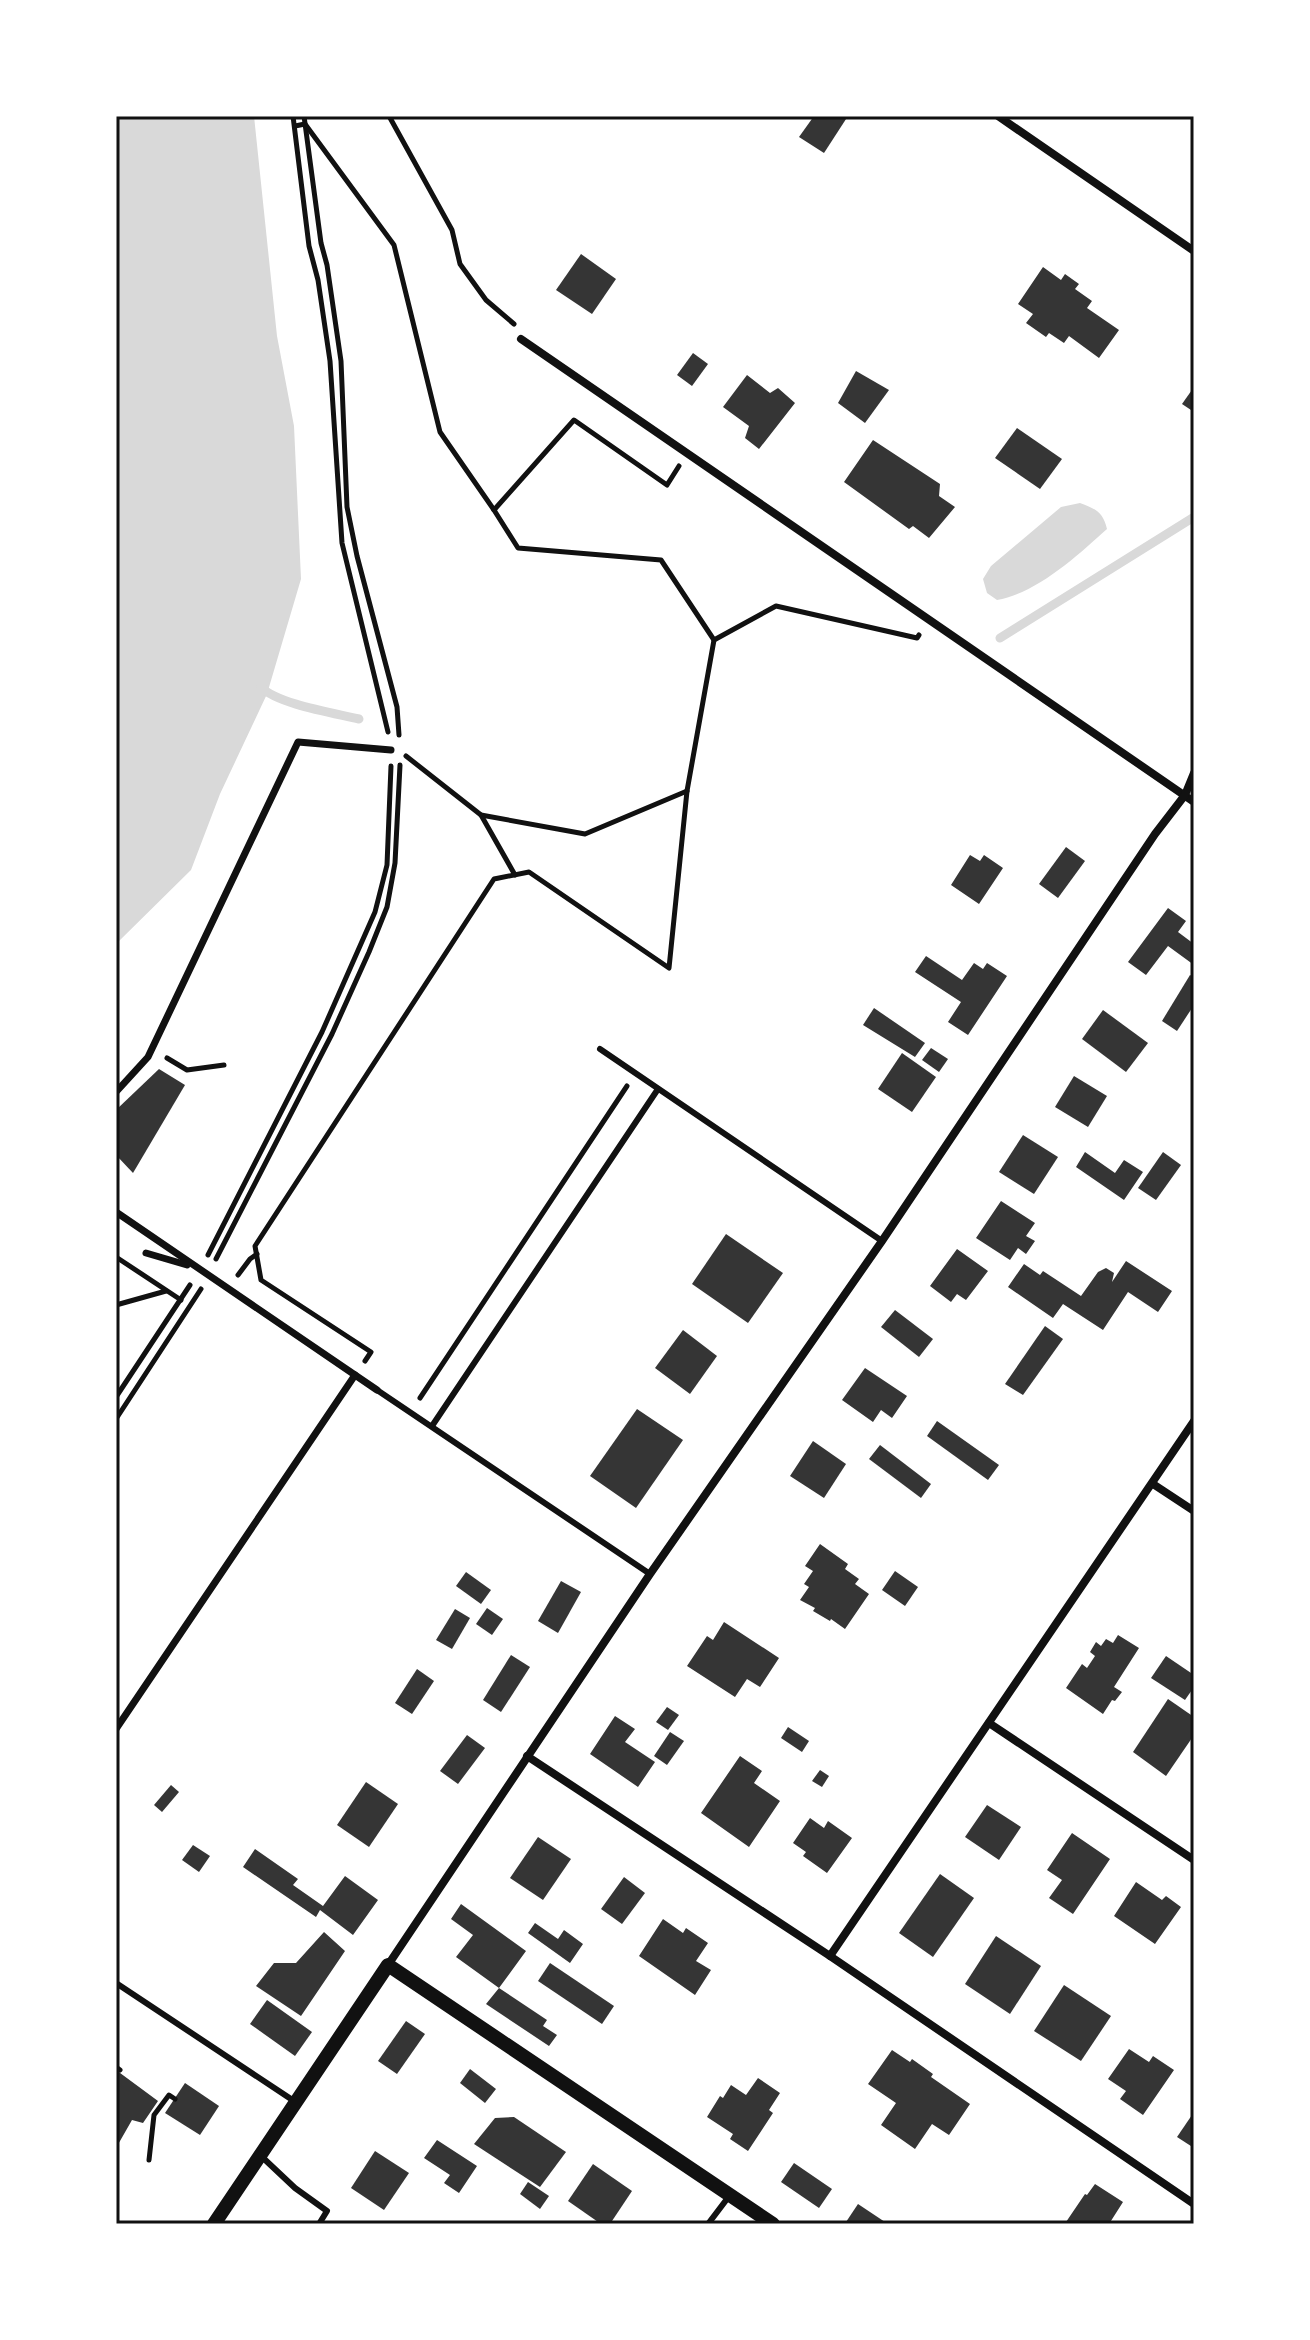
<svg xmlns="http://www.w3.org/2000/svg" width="1310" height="2340" viewBox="0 0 1310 2340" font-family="Montserrat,sans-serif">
	<rect width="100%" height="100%" fill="#fff"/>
	<g fill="#d9d9d9">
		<polygon points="116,116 254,116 277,336 294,426 301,579 267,694 220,794 191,870 116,944"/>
		<path d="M1080,503C1096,509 1103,512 1107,529C1077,556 1037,593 997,600L987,593L983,579L991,566L1061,507Z"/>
	</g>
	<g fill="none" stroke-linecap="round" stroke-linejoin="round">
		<g stroke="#d9d9d9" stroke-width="9">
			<polyline points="1000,638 1194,517"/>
			<path d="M261,687C277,704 334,713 359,719"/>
		</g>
	</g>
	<g fill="#353535">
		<polygon points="814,116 848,116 824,153 799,137"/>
		<polygon points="581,254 616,279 592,314 556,290"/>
		<polygon points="1043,267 1061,280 1065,274 1079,284 1075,289 1092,301 1087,308 1119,330 1099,358 1069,336 1064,343 1049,333 1046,337 1026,323 1033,314 1018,304"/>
		<polygon points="693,353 708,364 692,386 677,375"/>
		<polygon points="856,371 889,390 865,423 838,403"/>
		<polygon points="747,375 770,393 778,388 795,403 759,449 745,438 749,426 723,407"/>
		<polygon points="1194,387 1194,412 1182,404"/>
		<polygon points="1017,428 1062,459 1040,489 995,458"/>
		<polygon points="873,440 940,484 939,496 955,507 929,538 913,526 909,529 844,482"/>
		<polygon points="1066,847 1085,861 1058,898 1039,884"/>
		<polygon points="970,855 980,861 984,855 1003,868 979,904 951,885"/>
		<polygon points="1168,908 1186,921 1178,932 1194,944 1194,965 1168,946 1146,975 1128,962"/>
		<polygon points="926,956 962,980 974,963 983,969 987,963 1007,976 968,1035 948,1022 961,1002 915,972"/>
		<polygon points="1190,975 1194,977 1194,1005 1177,1031 1162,1021"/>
		<polygon points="874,1008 925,1043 915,1057 863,1025"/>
		<polygon points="1103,1010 1148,1043 1126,1072 1082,1039"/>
		<polygon points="931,1048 948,1059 939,1072 922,1060"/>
		<polygon points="902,1053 936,1077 912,1112 878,1089"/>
		<polygon points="159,1069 185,1085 133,1173 116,1155 116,1110"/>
		<polygon points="1074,1076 1107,1096 1088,1127 1055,1107"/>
		<polygon points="1023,1135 1058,1157 1034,1194 999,1172"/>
		<polygon points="1085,1152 1115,1173 1124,1160 1143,1172 1124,1200 1076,1167"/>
		<polygon points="1163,1152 1181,1165 1156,1200 1138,1188"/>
		<polygon points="1001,1201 1035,1223 1026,1236 1035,1241 1026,1254 1018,1248 1010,1260 976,1238"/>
		<polygon points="726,1234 783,1273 748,1323 692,1284"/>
		<polygon points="957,1249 988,1271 966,1300 957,1294 951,1302 930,1286"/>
		<polygon points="1126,1261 1172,1291 1158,1312 1128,1292 1103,1330 1063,1304 1053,1318 1008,1287 1024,1264 1040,1275 1043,1271 1081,1296 1098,1272 1106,1268 1114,1273 1112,1282"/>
		<polygon points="895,1310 933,1339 919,1357 881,1327"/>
		<polygon points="1045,1326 1063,1339 1023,1395 1005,1384"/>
		<polygon points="683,1330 717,1356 690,1394 655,1368"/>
		<polygon points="865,1368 907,1396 892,1418 881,1410 873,1422 842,1400"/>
		<polygon points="637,1409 683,1440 636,1508 590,1476"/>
		<polygon points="937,1421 999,1465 988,1480 927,1436"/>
		<polygon points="813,1441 846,1464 824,1498 790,1476"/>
		<polygon points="880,1445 931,1484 921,1498 869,1459"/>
		<polygon points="820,1544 848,1564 845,1569 859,1579 855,1584 869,1594 845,1629 831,1619 830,1621 813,1611 815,1608 800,1600 809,1587 804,1584 813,1571 805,1566"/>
		<polygon points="895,1571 918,1587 905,1606 882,1590"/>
		<polygon points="466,1572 491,1590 481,1604 456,1586"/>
		<polygon points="561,1581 581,1592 558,1633 538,1621"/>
		<polygon points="487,1608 503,1619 492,1635 476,1624"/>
		<polygon points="455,1609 470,1618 452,1649 436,1640"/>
		<polygon points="724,1622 779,1658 760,1687 747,1679 735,1697 687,1666 707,1636 713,1640"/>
		<polygon points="1118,1635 1139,1648 1114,1687 1122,1692 1115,1701 1112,1700 1103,1714 1066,1688 1082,1664 1087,1668 1095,1656 1090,1652 1096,1642 1101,1646 1106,1639 1113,1643"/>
		<polygon points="511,1655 530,1667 501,1712 483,1700"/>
		<polygon points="1166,1656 1194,1675 1194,1687 1185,1700 1151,1678"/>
		<polygon points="417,1669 434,1681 412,1714 395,1703"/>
		<polygon points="1168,1699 1194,1717 1194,1735 1166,1776 1133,1752"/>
		<polygon points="667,1707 679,1715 668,1730 656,1722"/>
		<polygon points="615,1716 635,1729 625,1742 655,1762 638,1787 590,1754"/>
		<polygon points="788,1727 809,1741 802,1752 781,1738"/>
		<polygon points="670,1732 684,1741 667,1765 654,1756"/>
		<polygon points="467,1735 485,1748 458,1784 440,1771"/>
		<polygon points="740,1756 762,1771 754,1783 780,1801 749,1847 701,1813"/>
		<polygon points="820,1770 829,1776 822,1787 812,1781"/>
		<polygon points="366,1782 398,1804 369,1847 337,1825"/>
		<polygon points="171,1785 179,1792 162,1812 154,1805"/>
		<polygon points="987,1805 1021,1827 999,1860 965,1837"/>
		<polygon points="810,1818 824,1828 828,1821 852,1838 827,1873 803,1856 806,1852 793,1843"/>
		<polygon points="1072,1833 1110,1859 1073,1914 1049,1898 1062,1880 1047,1870"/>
		<polygon points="538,1837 571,1859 543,1900 510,1878"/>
		<polygon points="193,1845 210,1856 199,1872 182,1860"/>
		<polygon points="255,1849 298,1879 293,1885 323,1906 345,1876 378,1900 353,1935 320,1910 316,1917 243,1867"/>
		<polygon points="940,1874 974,1898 933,1957 899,1933"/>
		<polygon points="624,1877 645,1893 622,1924 601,1909"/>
		<polygon points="1136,1882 1162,1900 1166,1896 1181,1907 1155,1944 1114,1916"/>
		<polygon points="461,1904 526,1951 499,1988 456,1957 473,1935 451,1919"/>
		<polygon points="663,1919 683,1933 686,1928 708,1943 696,1961 711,1970 695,1995 639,1956"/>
		<polygon points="535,1923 558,1939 564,1930 583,1944 570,1963 528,1933"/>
		<polygon points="324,1932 345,1951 301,2016 256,1986 274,1963 296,1963"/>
		<polygon points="996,1936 1041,1966 1010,2014 965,1984"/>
		<polygon points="550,1963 614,2006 602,2024 538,1981"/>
		<polygon points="1064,1985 1111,2016 1081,2061 1034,2031"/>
		<polygon points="499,1988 547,2020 543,2026 557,2035 549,2046 486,2004"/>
		<polygon points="267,2000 312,2032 295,2056 250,2024"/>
		<polygon points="406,2021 425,2034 397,2074 378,2061"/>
		<polygon points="1129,2049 1149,2062 1153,2056 1174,2070 1143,2115 1120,2099 1126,2091 1108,2079"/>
		<polygon points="892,2050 910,2062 912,2059 933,2074 931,2077 970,2104 949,2135 932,2124 915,2149 881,2125 896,2103 868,2084"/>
		<polygon points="470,2069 496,2089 485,2103 460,2083"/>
		<polygon points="116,2070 158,2101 143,2123 132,2120 116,2148"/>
		<polygon points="758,2078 780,2093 769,2110 773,2113 748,2151 730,2139 733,2134 707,2117 720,2096 723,2098 731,2085 746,2095"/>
		<polygon points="185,2083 219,2106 200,2135 165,2113"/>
		<polygon points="1194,2112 1194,2148 1177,2137"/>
		<polygon points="514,2117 566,2152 540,2187 474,2144 495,2118"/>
		<polygon points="437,2140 477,2166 459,2193 444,2183 450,2175 424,2158"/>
		<polygon points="375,2151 409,2173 384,2210 351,2188"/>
		<polygon points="794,2163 832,2189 819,2208 781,2182"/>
		<polygon points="593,2164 632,2191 610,2224 601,2224 568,2201"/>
		<polygon points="528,2182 549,2196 540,2209 520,2194"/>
		<polygon points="1095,2184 1123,2202 1109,2224 1068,2224 1066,2222 1085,2194 1087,2195"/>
		<polygon points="858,2204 888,2224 849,2224 846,2222"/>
	</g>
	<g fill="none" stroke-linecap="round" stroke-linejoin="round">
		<g stroke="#111" stroke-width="5">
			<polyline points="293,116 309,246 318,280 330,361 342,543 388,732"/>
			<polyline points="304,116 321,243 327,265 341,361 347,507 357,556 397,707 399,735"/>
			<polyline points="389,116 452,230 460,264 486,300 514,324"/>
			<polyline points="295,126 305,124 394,245 440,432 494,510 518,548 661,560 714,640"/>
			<polyline points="494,510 574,420 667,485 679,466"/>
			<polyline points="406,756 481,815 585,834 687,791"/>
			<polyline points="481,815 515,875"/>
			<polyline points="167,1058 187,1070 224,1065"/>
			<polyline points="208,1255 322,1032 375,912 387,865 391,766"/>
			<polyline points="116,1257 181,1300"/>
			<polyline points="216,1259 332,1034 369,952 387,907 395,863 400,765"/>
			<polyline points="238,1275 250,1259 257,1254"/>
			<polyline points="116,1305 166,1291"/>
			<polyline points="365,1361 371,1352 261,1280 255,1246 494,879 529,872 669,968 687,791 714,640 776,606 917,638 919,635"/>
			<polyline points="116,1397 190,1285"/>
			<polyline points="420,1398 627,1086"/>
			<polyline points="116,1419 201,1289"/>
			<polyline points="116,2067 120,2070"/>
			<polyline points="149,2160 154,2115 169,2095 175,2099"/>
		</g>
		<g stroke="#111" stroke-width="6">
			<polyline points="600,1049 882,1241"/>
			<polyline points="377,1390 650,1574"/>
			<polyline points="432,1426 658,1089"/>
			<polyline points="116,1983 294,2101"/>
			<polyline points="261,2156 295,2188 327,2211 319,2224"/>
			<polyline points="708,2224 730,2195"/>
		</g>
		<g stroke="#111" stroke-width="7">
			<polyline points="116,1092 148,1057 298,742 391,750"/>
			<polyline points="116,1212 377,1390"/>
			<polyline points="146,1253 187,1265"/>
			<polyline points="116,1729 355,1375"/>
		</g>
		<g stroke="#111" stroke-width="8">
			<polyline points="998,116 1194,251"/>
			<polyline points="521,339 1194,802"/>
			<polyline points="1153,1484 1194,1511"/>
			<polyline points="989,1723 1194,1860"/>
			<polyline points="527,1756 830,1956 1194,2204"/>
			<polyline points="830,1956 1194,1421"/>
			<polyline points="388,1965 650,1574 882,1241 1155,834 1185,795 1194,773"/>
		</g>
		<polyline stroke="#111" stroke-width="14" points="214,2224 388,1965 773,2224"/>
	</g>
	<rect width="1310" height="2340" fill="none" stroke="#ffffff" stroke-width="236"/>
	<rect x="118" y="118" width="1074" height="2104" fill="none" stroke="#111" stroke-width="3"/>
</svg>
